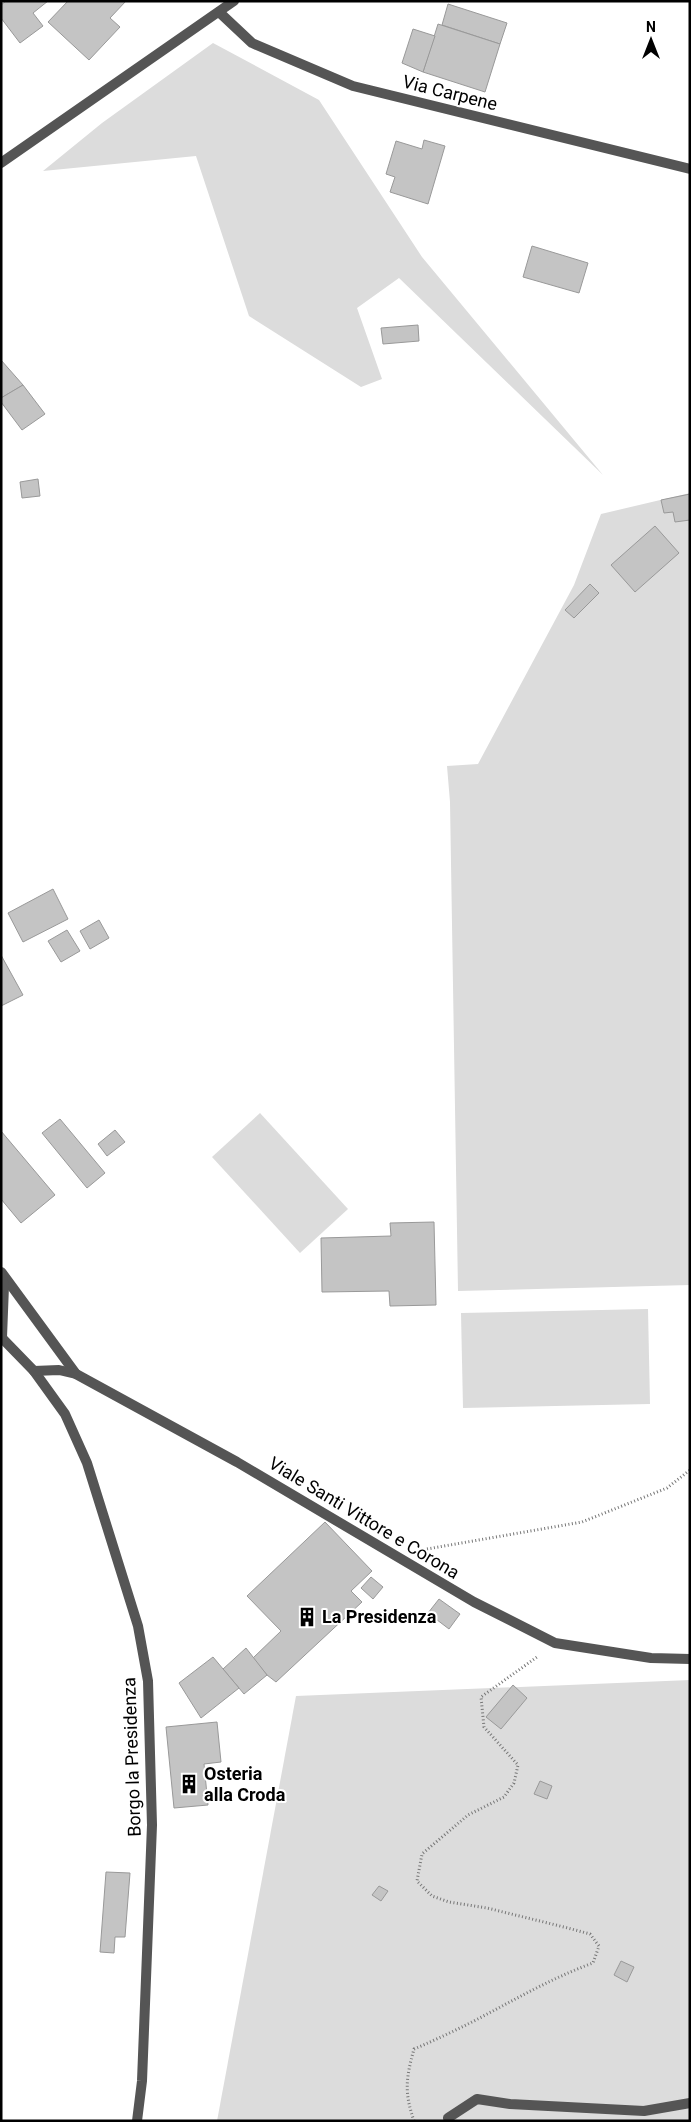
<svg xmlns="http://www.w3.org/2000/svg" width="691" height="2122" viewBox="0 0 691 2122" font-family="Roboto,sans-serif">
	<rect width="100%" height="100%" fill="#fff"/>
	<g fill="#dcdcdc">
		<polygon points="213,43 319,100 422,257 603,475 399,278 357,308 382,379 361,387 249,316 196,156 43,171 102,123"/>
		<polygon points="690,493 690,1285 458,1291 450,802 447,766 478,764 574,585 601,514"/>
		<polygon points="260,1113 348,1209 300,1253 212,1157"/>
		<polygon points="648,1309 650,1404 463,1408 461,1313"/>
		<polygon points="690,1680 690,2121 217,2121 296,1696"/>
	</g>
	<g fill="#c4c4c4" stroke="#999">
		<polygon points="6,1 48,1 33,13 43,26 20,43 1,18 1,5"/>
		<polygon points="68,1 126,1 110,18 120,27 89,60 48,22"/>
		<polygon points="448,4 507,23 500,44 442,25"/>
		<polygon points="438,24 500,44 485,92 423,72"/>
		<polygon points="413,29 435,36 423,72 402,63"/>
		<polygon points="424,140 445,146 428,204 390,192 395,177 386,174 396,141 422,149"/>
		<polygon points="532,246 588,263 579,293 523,277"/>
		<polygon points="418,325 419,341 383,344 381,328"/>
		<polygon points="1,360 23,385 1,398"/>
		<polygon points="23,385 45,414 22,430 1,402 1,398"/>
		<polygon points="38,479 40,496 22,498 20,482"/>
		<polygon points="690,494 690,520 675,522 673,512 664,513 661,500"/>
		<polygon points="655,526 679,553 635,592 611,565"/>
		<polygon points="590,584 599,593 574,618 565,610"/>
		<polygon points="53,889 68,919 23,942 8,913"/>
		<polygon points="99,920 109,938 90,949 80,931"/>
		<polygon points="67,930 80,951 61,962 48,941"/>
		<polygon points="1,955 23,995 1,1006"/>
		<polygon points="60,1119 105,1173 87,1188 42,1133"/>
		<polygon points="115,1130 125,1142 107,1156 98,1144"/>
		<polygon points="1,1131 55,1195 21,1223 1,1199"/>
		<polygon points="434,1222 436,1305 390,1306 389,1291 322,1292 321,1238 391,1236 390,1223"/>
		<polygon points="325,1522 372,1571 351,1591 362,1602 276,1682 267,1675 253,1658 281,1631 247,1596"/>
		<polygon points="371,1577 383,1587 373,1599 361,1588"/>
		<polygon points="439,1599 460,1614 449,1629 428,1613"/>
		<polygon points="246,1648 267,1675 244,1694 223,1669"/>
		<polygon points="213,1657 239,1688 201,1718 179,1683"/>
		<polygon points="513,1685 527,1698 501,1729 486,1717"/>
		<polygon points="217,1722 221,1762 204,1764 208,1805 174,1808 166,1727"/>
		<polygon points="540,1781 552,1786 547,1799 534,1794"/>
		<polygon points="106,1872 130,1873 125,1937 115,1937 114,1953 100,1952"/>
		<polygon points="379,1886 388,1891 381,1901 372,1895"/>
		<polygon points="621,1961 634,1967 627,1982 614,1975"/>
	</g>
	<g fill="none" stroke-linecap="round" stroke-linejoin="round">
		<g stroke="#777" stroke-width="3" stroke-dasharray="1 2.5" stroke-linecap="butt">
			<polyline points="427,1549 582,1522 667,1488 690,1470"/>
			<path d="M414,2121C404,2092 406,2078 414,2049C433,2041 452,2032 470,2023C511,2002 549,1979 593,1963L599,1946L590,1934L564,1927L487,1908L449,1902L432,1896L417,1881L422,1854L468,1815L504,1797L514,1783L518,1765L484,1727L481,1697L537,1657"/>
		</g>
		<polyline stroke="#555" stroke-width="10" points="2,1273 76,1374"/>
		<g stroke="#555" stroke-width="10">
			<polyline points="219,12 252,43 353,86 690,169"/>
			<polyline points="1,163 234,1"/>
			<polyline points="1,1272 4,1286 2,1337"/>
			<polyline points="1,1337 34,1371 65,1414 87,1463 138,1626 148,1681 152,1825 142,2081 137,2121"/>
			<polyline points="34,1371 59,1370 76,1374 237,1462 474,1602 555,1643 651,1658 690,1659"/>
			<polyline points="449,2121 448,2118 477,2099 510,2104 644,2111 690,2103"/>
		</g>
	</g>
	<defs>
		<symbol id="building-bare" viewBox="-9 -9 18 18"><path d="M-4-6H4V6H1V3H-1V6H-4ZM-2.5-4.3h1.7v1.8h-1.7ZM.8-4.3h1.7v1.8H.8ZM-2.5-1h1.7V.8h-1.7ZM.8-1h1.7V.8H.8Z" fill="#000" stroke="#fff" stroke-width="2.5" paint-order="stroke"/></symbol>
	</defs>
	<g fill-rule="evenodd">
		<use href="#building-bare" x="293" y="1603" width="28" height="28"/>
		<use href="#building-bare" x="175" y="1770" width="28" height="28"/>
	</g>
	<g text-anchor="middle" stroke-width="4" stroke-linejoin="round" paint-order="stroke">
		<g font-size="18" fill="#000" stroke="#fff">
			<text transform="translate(450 93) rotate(14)" y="6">Via Carpene</text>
			<text transform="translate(364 1518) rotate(31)" y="6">Viale Santi Vittore e Corona</text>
			<text transform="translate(132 1757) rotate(-92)" y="6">Borgo la Presidenza</text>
		</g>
		<g font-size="18" font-weight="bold" fill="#000" stroke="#fff" text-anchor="start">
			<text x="322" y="1623">La Presidenza</text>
			<text x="204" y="1780">Osteria<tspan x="204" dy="21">alla Croda</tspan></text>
		</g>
	</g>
	<rect width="691" height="2122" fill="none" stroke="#000000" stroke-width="5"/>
	<g transform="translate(651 40)" stroke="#ffffff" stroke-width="4" paint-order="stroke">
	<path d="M0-4L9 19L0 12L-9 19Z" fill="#000000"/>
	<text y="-8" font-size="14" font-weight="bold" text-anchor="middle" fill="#000000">N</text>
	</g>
</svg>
